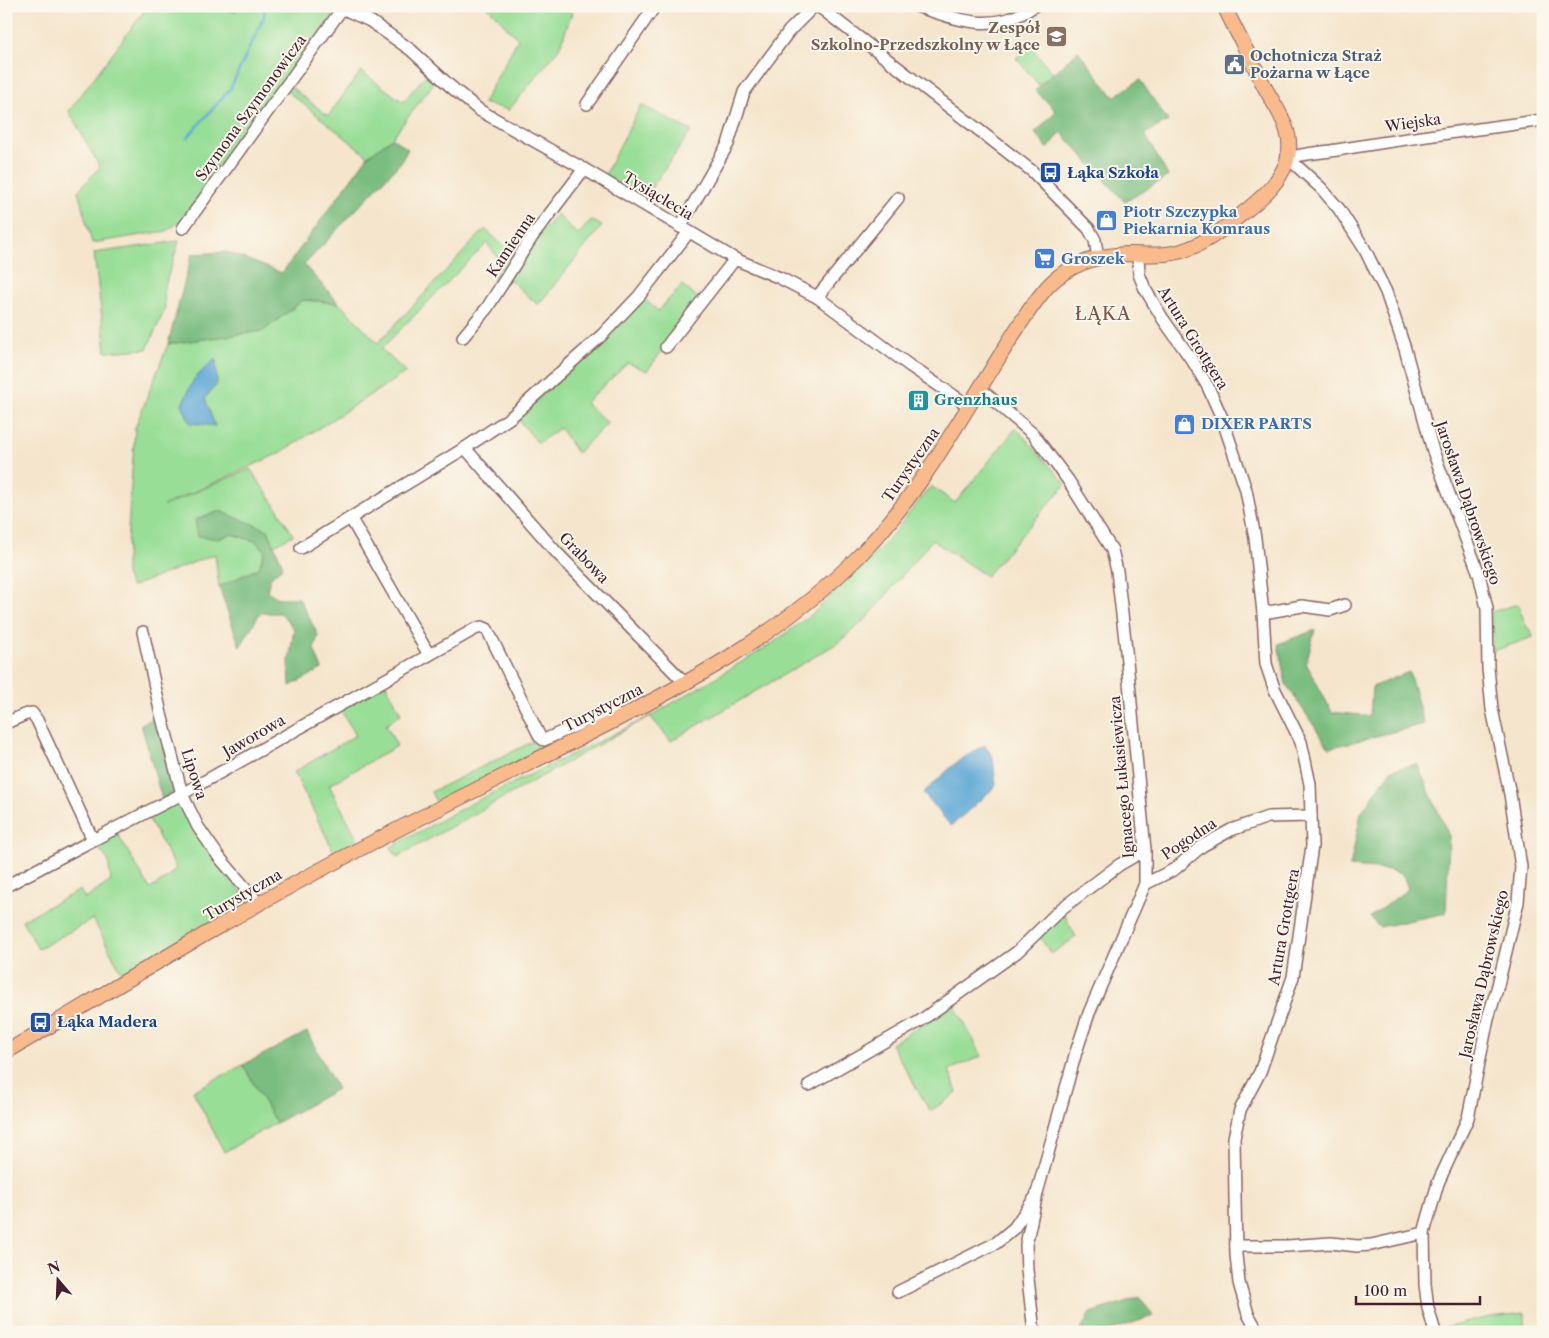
<svg xmlns="http://www.w3.org/2000/svg" width="1549" height="1338" viewBox="0 0 1549 1338" font-family="'Libre Caslon Text',serif">
	<rect width="100%" height="100%" fill="#fbf7ec"/>
	<filter id="ink" filterUnits="userSpaceOnUse"><feTurbulence type="fractalNoise" baseFrequency=".02" numOctaves="2"/><feDisplacementMap in="SourceGraphic" scale="10" xChannelSelector="R" yChannelSelector="G"/><feConvolveMatrix kernelMatrix="1 2 1 2 8 2 1 2 1" color-interpolation-filters="sRGB"/></filter>
	<filter id="wash" filterUnits="userSpaceOnUse"><feTurbulence type="fractalNoise" baseFrequency=".0096" numOctaves="4" result="noise"/><feDisplacementMap in="SourceGraphic" scale="20" xChannelSelector="R" yChannelSelector="G"/><feGaussianBlur stdDeviation="1.12" result="paint"/><feColorMatrix in="noise" values="0 0 0 0 0 0 0 0 0 0 0 0 0 0 0 0 0 1.4 0 .05"/><feComposite in="paint" operator="in"/></filter>
	<g filter="url(#wash)">
		<rect width="100%" height="100%" fill="#f5e5cc"/>
		<g fill="#99de97" stroke="#727e61">
			<polygon points="148,6 218,6 235,12 237,6 323,6 331,9 334,15 181,221 166,231 92,243 78,191 100,167 69,111"/>
			<polygon points="487,6 574,6 560,47 509,110 483,103 518,39"/>
			<polygon points="1030,46 1053,73 1039,85 1016,58"/>
			<polygon points="430,70 437,79 392,138 368,156 287,91 291,87 328,116 361,71 403,102"/>
			<polygon points="641,105 691,131 643,200 604,176"/>
			<polygon points="557,214 578,235 591,220 602,226 538,305 509,279 485,305 500,261 487,243 381,349 406,372 280,453 163,506 250,469 277,508 293,535 274,545 268,530 231,534 255,541 265,550 259,568 219,587 215,554 131,587 126,574 126,560 135,428 168,344 263,331 303,300 339,303 378,343 485,229 518,259"/>
			<polygon points="179,241 164,289 165,309 147,349 106,352 94,253"/>
			<polygon points="682,285 701,300 647,371 628,363 585,403 608,423 577,453 560,428 538,443 517,418 577,363 604,341 642,297 658,311"/>
			<polygon points="1016,428 1066,484 986,576 932,540 866,619 836,644 671,741 650,716 397,857 391,847 472,803 651,716 770,645 811,615 883,546 931,486 955,503"/>
			<polygon points="1518,604 1525,624 1532,633 1533,637 1493,651 1491,612"/>
			<polygon points="386,684 401,714 386,725 397,746 329,785 358,840 335,854 294,772 356,735 340,709"/>
			<polygon points="600,720 436,802 431,792 538,739"/>
			<polygon points="178,800 199,839 250,902 124,977 93,919 38,949 22,920 80,890 85,899 111,881 108,860 96,845 117,833 150,889 168,877 176,868 147,816"/>
			<polygon points="1064,914 1076,937 1051,954 1039,936"/>
			<polygon points="954,1004 982,1056 949,1070 957,1093 930,1111 891,1044"/>
			<polygon points="243,1065 276,1123 224,1152 193,1091"/>
			<polygon points="1525,1313 1525,1332 1439,1332 1438,1329 1490,1317"/>
		</g>
		<g fill="#7abd80" stroke="#626e56">
			<polygon points="1078,51 1114,97 1140,80 1168,121 1145,134 1168,176 1125,202 1061,132 1048,149 1035,133 1056,111 1035,90"/>
			<polygon points="392,138 408,149 401,162 304,265 339,303 303,300 263,331 168,344 192,254 227,252 282,273 368,156"/>
			<polygon points="220,511 268,530 283,566 270,578 267,591 278,598 299,598 318,635 314,649 322,669 290,686 289,661 294,629 281,613 260,613 240,647 219,587 259,568 265,550 255,541 231,534 218,539 198,536 195,520"/>
			<polygon points="1315,630 1306,663 1332,712 1370,716 1372,687 1409,672 1424,724 1329,748 1286,684 1278,644"/>
			<polygon points="158,717 178,791 162,799 141,724"/>
			<polygon points="1417,764 1449,836 1446,913 1379,927 1370,917 1408,889 1403,875 1389,870 1350,867 1361,813 1391,770"/>
			<polygon points="307,1032 337,1089 276,1123 243,1065"/>
			<polygon points="1140,1297 1153,1316 1106,1332 1080,1332 1090,1313"/>
		</g>
		<g fill="#5fa8d6" stroke="#546480">
			<polygon points="216,358 217,384 205,398 215,426 190,423 182,404 194,379"/>
			<polygon points="984,745 993,757 996,786 951,826 923,793 957,762"/>
		</g>
		<g fill="none" stroke-linecap="round" stroke-linejoin="round">
			<polyline stroke="#5fa8d6" stroke-width="2.5" points="187,138 230,89 264,17 265,6"/>
		</g>
	</g>
	<g filter="url(#ink)">
		<g fill="none" stroke-linecap="round" stroke-linejoin="round">
			<defs>
				<g id="minor">
					<polyline points="337,6 370,21 411,50 450,86 479,110 584,169 735,259 780,278 817,297 910,366 969,406"/>
					<polyline points="818,6 1032,171 1089,229 1095,240 1098,258"/>
					<path d="M916,6C960,20 993,35 1034,6"/>
					<polyline points="587,104 655,6"/>
					<polyline points="680,227 728,144 744,92 789,31 814,6"/>
					<polyline points="183,228 344,6"/>
					<polyline points="1138,255 1139,274 1145,289 1163,319 1194,363 1208,387 1222,418 1246,490 1255,538 1263,613 1266,664 1274,688 1301,742 1310,784 1312,846 1293,977 1260,1072 1240,1110 1234,1138 1236,1255 1239,1283 1248,1314 1258,1332"/>
					<polyline points="817,297 898,198"/>
					<polyline points="463,337 487,308 532,237 584,169"/>
					<polyline points="666,347 735,259"/>
					<polyline points="979,390 985,393 1033,434 1068,480 1112,550 1117,571 1125,640 1145,850 1145,884 1089,1013 1076,1052 1037,1193 1026,1245 1027,1270 1034,1332"/>
					<polyline points="465,448 557,553 685,683"/>
					<polyline points="351,519 429,655 475,629 482,627 487,629 540,737 544,740 612,709 618,719"/>
					<polyline points="301,548 465,448 511,417 602,335 639,296 689,232"/>
					<polyline points="1263,613 1302,606 1330,610 1345,605"/>
					<polyline points="143,632 161,714 182,794 198,827 219,857 259,904"/>
					<polyline points="6,723 24,715 32,713 37,720 93,840 182,794 429,655"/>
					<polyline points="1145,884 1175,869 1202,846 1231,830 1268,817 1311,816"/>
					<polyline points="6,886 93,840"/>
					<polyline points="809,1085 920,1021 1017,952 1061,909 1119,865 1145,850"/>
					<polyline points="1236,1246 1287,1246 1331,1243 1357,1246 1371,1245 1424,1233"/>
					<polyline points="898,1292 996,1243 1014,1228 1034,1199"/>
					<path d="M1435,1332L1428,1308L1425,1284L1424,1233L1438,1183L1468,1118L1488,1018L1497,989L1518,902L1521,867L1510,794L1492,709L1488,668L1487,608L1479,574L1433,451L1405,349L1386,292L1364,248L1339,209L1321,188L1288,158C1304,153 1320,153 1337,150C1405,138 1474,130 1543,120"/>
				</g>
				<path id="major" d="M6,1052C121,984 235,914 354,852C430,812 508,774 584,736C682,687 782,634 859,556C914,500 952,433 993,367C1010,340 1027,310 1048,286C1069,264 1098,255 1129,254C1143,254 1158,256 1173,253C1198,249 1223,230 1242,214C1262,198 1286,178 1289,151C1290,143 1288,133 1285,125C1280,112 1271,99 1264,86C1251,59 1237,33 1224,6"/>
			</defs>
			<use href="#minor" stroke="#866463" stroke-width="14"/>
			<use href="#major" stroke="#866463" stroke-width="16"/>
			<use href="#minor" stroke="#fff" stroke-width="11"/>
			<use href="#major" stroke="#fabb8c" stroke-width="14"/>
		</g>
	</g>
	<defs>
		<symbol id="school-square" viewBox="-11 -11 22 22"><rect x="-9" y="-9" width="18" height="18" rx="4" fill="#8d6e63" stroke="#fbf7ec"/><path d="M0-5L7-2L0 1L-7-2ZM-4 1L0 2.5L4 1V4Q0 6-4 4Z" fill="#fff"/></symbol>
		<symbol id="civic-square" viewBox="-11 -11 22 22"><rect x="-9" y="-9" width="18" height="18" rx="4" fill="#5c6f8a" stroke="#fbf7ec"/><path d="M-.6-6.5H3V-4.5H.6V-3L4-1V1h2V6H-6V1h2V-1L-.6-3ZM-1.2 2.5V6h2.4V2.5Z" fill="#fff"/></symbol>
		<symbol id="bus-square" viewBox="-11 -11 22 22"><rect x="-9" y="-9" width="18" height="18" rx="4" fill="#1a4fb4" stroke="#fbf7ec"/><path d="M-5-6H5V4H4V6H2V4H-2V6H-4V4H-5ZM-3.5-4V0h7V-4ZM-3.5 1.2v1.5H-2V1.2ZM2 1.2v1.5H3.5V1.2Z" fill="#fff"/></symbol>
		<symbol id="shop-square" viewBox="-11 -11 22 22"><rect x="-9" y="-9" width="18" height="18" rx="4" fill="#3f7fe0" stroke="#fbf7ec"/><path d="M-5-2.5h2.3a2.7 3.5 0 0 1 5.4 0H5L5.5 6h-11ZM-1.5-2.5h3a1.5 2.3 0 0 0-3 0Z" fill="#fff"/></symbol>
		<symbol id="supermarket-square" viewBox="-11 -11 22 22"><rect x="-9" y="-9" width="18" height="18" rx="4" fill="#3f7fe0" stroke="#fbf7ec"/><path d="M-6-5.5h2.5l.6 2H6L4.5 2H-2.5L-4.4-4H-6ZM-1.5 3.2a1.3 1.3 0 1 0 .1 0ZM3 3.2a1.3 1.3 0 1 0 .1 0Z" fill="#fff"/></symbol>
		<symbol id="building-square" viewBox="-11 -11 22 22"><rect x="-9" y="-9" width="18" height="18" rx="4" fill="#0f9aa8" stroke="#fbf7ec"/><path d="M-4-6H4V6H1V3H-1V6H-4ZM-2.5-4.3h1.7v1.8h-1.7ZM.8-4.3h1.7v1.8H.8ZM-2.5-1h1.7V.8h-1.7ZM.8-1h1.7V.8H.8Z" fill="#fff"/></symbol>
	</defs>
	<g fill-rule="evenodd">
		<use href="#school-square" x="1044" y="24" width="25" height="25"/>
		<use href="#civic-square" x="1222" y="52" width="25" height="25"/>
		<use href="#bus-square" x="1038" y="160" width="25" height="25"/>
		<use href="#shop-square" x="1094" y="208" width="25" height="25"/>
		<use href="#supermarket-square" x="1032" y="246" width="25" height="25"/>
		<use href="#building-square" x="906" y="388" width="25" height="25"/>
		<use href="#shop-square" x="1172" y="412" width="25" height="25"/>
		<use href="#bus-square" x="28" y="1010" width="25" height="25"/>
	</g>
	<g text-anchor="middle" stroke-width="4" stroke-linejoin="round" paint-order="stroke">
		<g font-size="15" font-weight="bold" fill="#785e54" stroke="#fbf7ec" text-anchor="end">
			<text x="1040" y="33">Zespół<tspan x="1040" dy="17">Szkolno-Przedszkolny w Łące</tspan></text>
		</g>
		<g font-size="15" font-weight="bold" fill="#4e5e75" stroke="#fbf7ec" text-anchor="start">
			<text x="1250" y="61">Ochotnicza Straż<tspan x="1250" dy="17">Pożarna w Łące</tspan></text>
		</g>
		<g font-size="15" fill="#4a1f2b" stroke="#fbf7ec">
			<text transform="translate(251 108) rotate(-54)" y="5">Szymona Szymonowicza</text>
			<text transform="translate(1413 123) rotate(-8)" y="5">Wiejska</text>
			<text transform="translate(658 196) rotate(31)" y="5">Tysiąclecia</text>
			<text transform="translate(511 245) rotate(-56)" y="5">Kamienna</text>
			<text transform="translate(1193 338) rotate(58)" y="5">Artura Grottgera</text>
			<text transform="translate(911 465) rotate(-55)" y="5">Turystyczna</text>
			<text transform="translate(1468 503) rotate(71)" y="5">Jarosława Dąbrowskiego</text>
			<text transform="translate(584 558) rotate(46)" y="5">Grabowa</text>
			<text transform="translate(603 708) rotate(-27)" y="5">Turystyczna</text>
			<text transform="translate(254 736) rotate(-30)" y="5">Jaworowa</text>
			<text transform="translate(194 774) rotate(72)" y="5">Lipowa</text>
			<text transform="translate(1122 777) rotate(-95)" y="5">Ignacego Łukasiewicza</text>
			<text transform="translate(1189 839) rotate(-34)" y="5">Pogodna</text>
			<text transform="translate(243 895) rotate(-30)" y="5">Turystyczna</text>
			<text transform="translate(1284 927) rotate(-80)" y="5">Artura Grottgera</text>
			<text transform="translate(1484 974) rotate(-77)" y="5">Jarosława Dąbrowskiego</text>
		</g>
		<g font-size="15" font-weight="bold" fill="#164399" stroke="#fbf7ec" text-anchor="start">
			<text x="1067" y="178">Łąka Szkoła</text>
			<text x="57" y="1027">Łąka Madera</text>
		</g>
		<g font-size="15" font-weight="bold" fill="#366cbe" stroke="#fbf7ec" text-anchor="start">
			<text x="1123" y="217">Piotr Szczypka<tspan x="1123" dy="17">Piekarnia Komraus</tspan></text>
			<text x="1061" y="264">Groszek</text>
			<text x="1201" y="429">DIXER PARTS</text>
		</g>
		<g font-size="15" font-weight="bold" fill="#0d838f" stroke="#fbf7ec" text-anchor="start">
			<text x="934" y="405">Grenzhaus</text>
		</g>
		<g font-size="18" letter-spacing="1" fill="#835149" stroke="#fbf7ec">
			<text x="1103" y="320">ŁĄKA</text>
		</g>
	</g>
	<rect width="1549" height="1338" fill="none" stroke="#fbf7ec" stroke-width="25"/>
	<g transform="translate(58 1280) rotate(341)" stroke="#fbf7ec" stroke-width="4" paint-order="stroke">
	<path d="M0-4L9 19L0 12L-9 19Z" fill="#4a1f2b"/>
	<text y="-8" font-size="14" font-weight="bold" text-anchor="middle" fill="#4a1f2b">N</text>
	</g>
	<path d="M1356 1296v8h124v-8" fill="none" stroke="#4a1f2b" stroke-width="2.5"/>
	<text x="1364" y="1296" font-size="15" fill="#4a1f2b" stroke="#fbf7ec" stroke-width="4" paint-order="stroke">100 m</text>
</svg>
